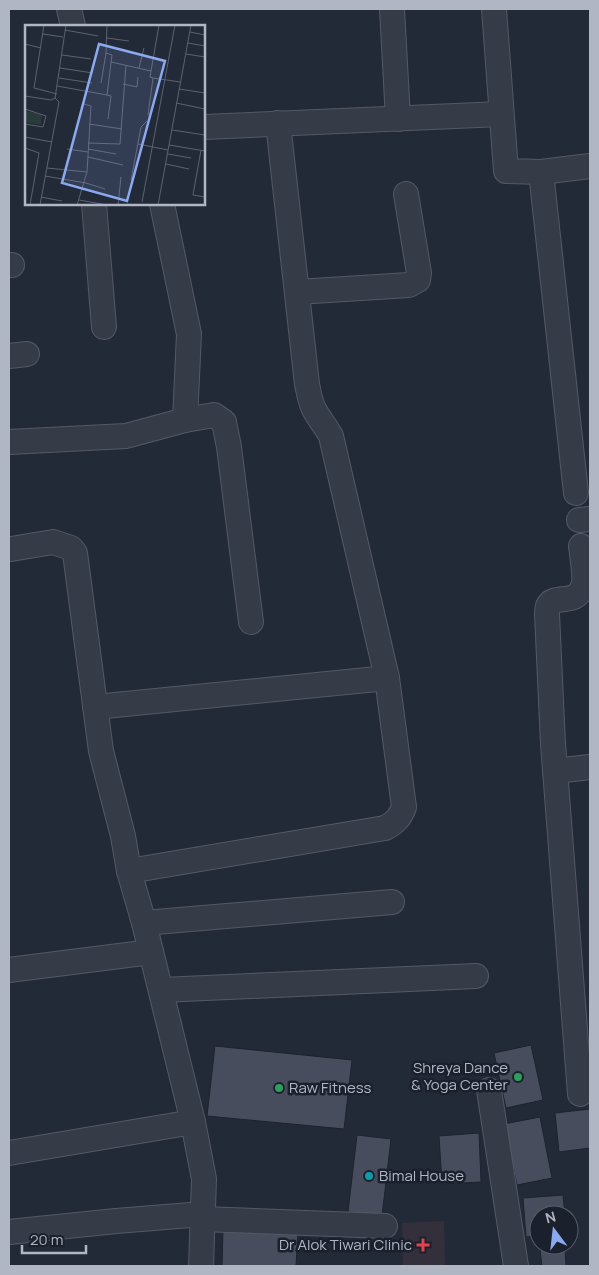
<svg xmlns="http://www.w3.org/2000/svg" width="599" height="1275" viewBox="0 0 599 1275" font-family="Manrope,sans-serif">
	<rect width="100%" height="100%" fill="#232a37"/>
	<polygon fill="#33303c" points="444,1221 445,1266 403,1266 402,1223"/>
	<g fill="#474d5d" stroke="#1d232e">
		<polygon points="531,1045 543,1100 506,1108 494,1053"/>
		<polygon points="215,1046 352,1060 344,1129 207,1116"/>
		<polygon points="590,1109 590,1148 559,1152 555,1113"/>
		<polygon points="540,1117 552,1178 517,1185 504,1124"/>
		<polygon points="479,1133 481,1182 442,1184 439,1136"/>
		<polygon points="357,1135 391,1139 382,1216 348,1212"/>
		<polygon points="563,1195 565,1215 539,1215 539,1236 526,1237 523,1198"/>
		<polygon points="223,1228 298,1231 296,1266 222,1266"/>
		<polygon points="565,1248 566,1266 542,1266 540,1250"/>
	</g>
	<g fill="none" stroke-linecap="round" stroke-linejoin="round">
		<defs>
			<g id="minor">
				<polyline points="69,9 73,26"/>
				<polyline points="392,9 398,119"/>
				<polyline points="494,9 506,171 541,172 576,493"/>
				<polyline points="204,127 501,114"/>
				<polyline points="541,172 590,166"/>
				<polyline points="94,204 104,327"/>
				<polyline points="9,265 12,265"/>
				<polyline points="297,292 409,285 418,280 419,273 406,194"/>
				<polyline points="9,356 27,354"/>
				<polyline points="185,420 214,415 224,422 229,447 251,622"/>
				<polyline points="9,442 126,436 185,420 189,334 162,204"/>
				<polyline points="579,520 590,519"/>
				<polyline points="11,549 53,542 71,548 75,553 101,751 123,836 129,871 144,923 193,1122"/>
				<polyline points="95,707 387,678"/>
				<polyline points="555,771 590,767"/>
				<path d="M129,871L385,828C395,823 400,818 404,807L387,678L331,436C326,427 320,420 315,411C310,403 309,393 307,384L278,123"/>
				<polyline points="144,923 392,902"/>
				<polyline points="9,970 151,952"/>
				<polyline points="161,990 476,976"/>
				<polyline points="489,1090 516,1266"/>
				<path d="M580,1094L553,744L547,614C547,611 547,609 548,606C554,593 576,607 583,586C586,579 582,555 581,546"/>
				<polyline points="9,1153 193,1122 204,1179 201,1266"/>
				<polyline points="202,1219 385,1226"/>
				<polyline points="9,1232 116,1221 203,1214"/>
			</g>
		</defs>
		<use href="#minor" stroke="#545965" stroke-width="26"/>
		<use href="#minor" stroke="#363c47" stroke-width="24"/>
	</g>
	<g fill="#2e9e5b" stroke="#1b212c" stroke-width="2">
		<circle cx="518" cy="1077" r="5"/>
		<circle cx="279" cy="1088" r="5"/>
	</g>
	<circle fill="#0f9aa8" stroke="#1b212c" stroke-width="2" cx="369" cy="1176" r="5"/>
	<path fill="#e0444e" stroke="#1b212c" stroke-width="2" d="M420.5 1237.5h5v5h5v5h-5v5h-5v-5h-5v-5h5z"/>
	<g text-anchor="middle" stroke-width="5" stroke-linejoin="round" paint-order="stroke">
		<g font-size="15" fill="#b1b6c4" stroke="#1b212c" text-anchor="end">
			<text x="508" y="1073">Shreya Dance<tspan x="508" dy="17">&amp; Yoga Center</tspan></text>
			<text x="289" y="1093" text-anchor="start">Raw Fitness</text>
			<text x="379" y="1181" text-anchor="start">Bimal House</text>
			<text x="412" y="1250">Dr Alok Tiwari Clinic</text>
		</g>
	</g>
	<g transform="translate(25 25)">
		<rect width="180" height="180" fill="#232a37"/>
		<path d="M0,86L17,89L16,100L0,97Z" fill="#293a3c"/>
		<path fill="none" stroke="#5c626f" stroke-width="1" d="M19,0L9,63L32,69M40,5L73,11M165,7L180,10M18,9L38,12M82,13L104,16M163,18L180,21M0,19L16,23M161,29L180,32M37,30L66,34M86,37L126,46M35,43L68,48M114,43L119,23M34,53L67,58M128,53L155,57M76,58L81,28M98,59L112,62L113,52M32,61L82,70L87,30L81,28L82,0M154,64L180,68M82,70L86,71L83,94M0,71L26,75L30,73L41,0M151,78L180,84M59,79L66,81L62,147M0,84L21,91L18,102L0,99M123,90L128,53L125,52L134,0M64,99L97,104M147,105L180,110M0,112L27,117M63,118L95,119L101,40M113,119L143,125M144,120L180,126M0,123L14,128L5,180M42,124L63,127M63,124L91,129M176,125L168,170L180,172M143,129L166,133M63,132L98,140M141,139L164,144M22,143L62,147L52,180M20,151L61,158M106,155L116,102L122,96M61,158L80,164M16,172L37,176M54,175L83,180M117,177L150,0M15,180L34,77L30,73M93,180L96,152M133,180L166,0"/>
		<path fill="#8ba9ef" fill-opacity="0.15" stroke="#8ba9ef" stroke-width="2.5" d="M74,19L140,36L102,176L37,158Z"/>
		<rect width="180" height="180" fill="none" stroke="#b1b6c4" stroke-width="2.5"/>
	</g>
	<rect width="599" height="1275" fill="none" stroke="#b1b6c4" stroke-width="20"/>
	<g transform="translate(554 1230) rotate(345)"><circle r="24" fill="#1b212c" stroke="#575d69"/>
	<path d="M0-4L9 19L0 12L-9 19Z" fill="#8ba9ef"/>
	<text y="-8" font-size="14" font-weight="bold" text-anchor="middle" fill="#b1b6c4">N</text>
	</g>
	<path d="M22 1245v8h64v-8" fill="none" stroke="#b1b6c4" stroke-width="2.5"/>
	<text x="30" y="1245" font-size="15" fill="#b1b6c4" stroke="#1b212c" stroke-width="4" paint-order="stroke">20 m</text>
</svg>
